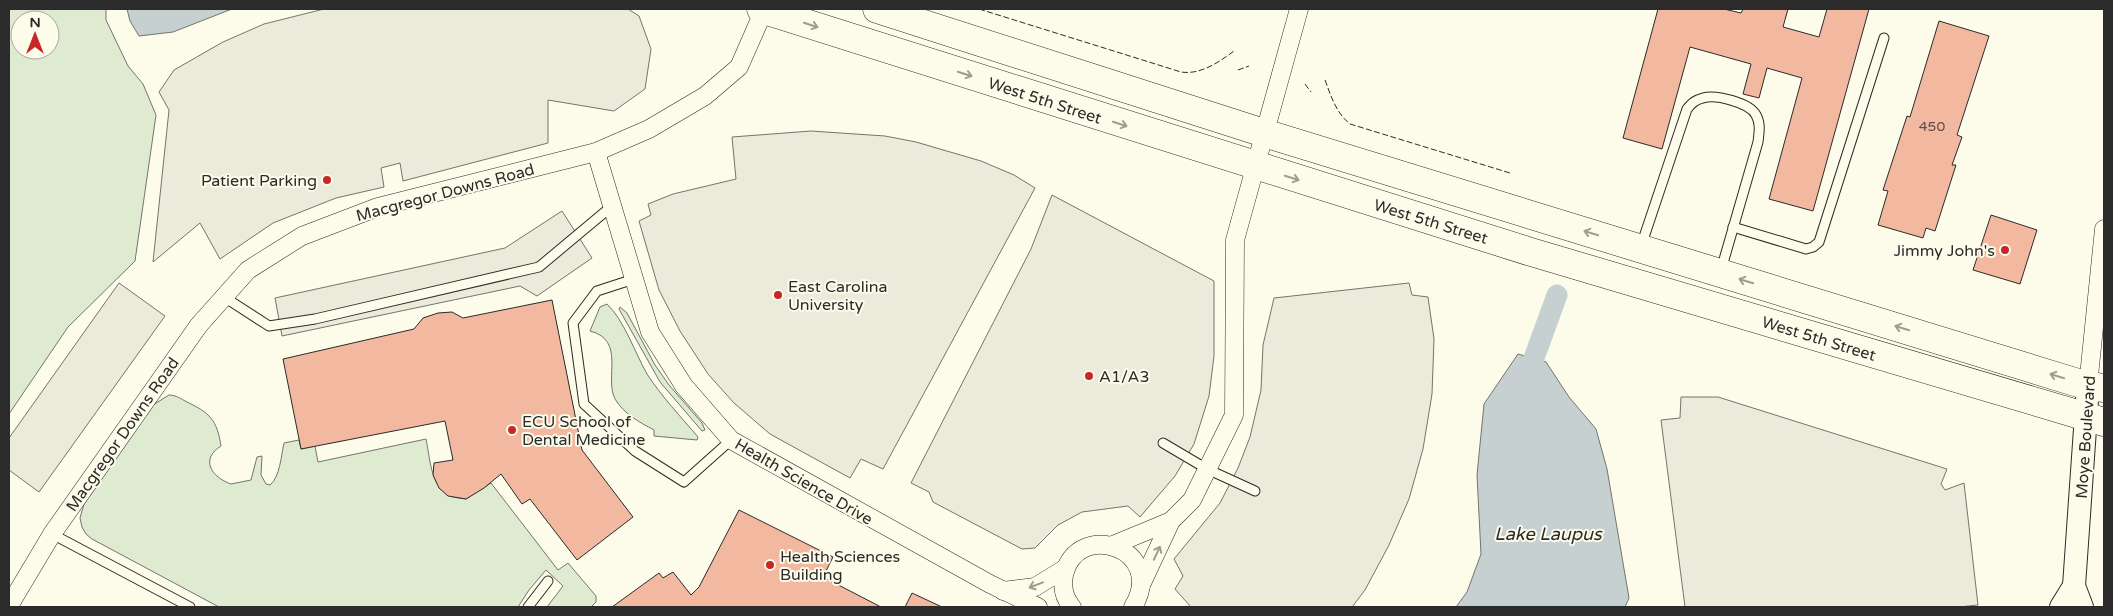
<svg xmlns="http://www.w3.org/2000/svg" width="2113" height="616" viewBox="0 0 2113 616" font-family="'Varela Round',sans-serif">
	<rect width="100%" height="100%" fill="#fdfbea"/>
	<g fill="#deebd1" stroke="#74746e" fill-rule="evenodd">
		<path d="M9,9H106V20L128,66L143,84L156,115L135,261L68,327L9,414ZM20,20H50V50H20Z"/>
		<path d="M607,304C624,320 635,353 647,374C662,397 681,417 698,437L697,440L654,436V430C639,422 624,414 615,399C604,378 626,340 590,331L600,307Z"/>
		<polygon points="620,307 627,313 655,365 669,385 702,423 705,430 702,431 660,382 619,309"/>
		<path d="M169,395C176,395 181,399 187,402C210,413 217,420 221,446C200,459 211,477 231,484L251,480L257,457L262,456L261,475L266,484L270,485C280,477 281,456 284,443L299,440L301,449L315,446L318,462L426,439C430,457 430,483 447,494C452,498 460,498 466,499L491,483L558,570L568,563L596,596V602L591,607H547L563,586L546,570L529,590L518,607H219L92,539L86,534L82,527L80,518L84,504L153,405Z"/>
	</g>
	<g fill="#eceadb" stroke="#74746e">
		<polygon points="324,9 628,9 639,16 651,49 645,89 614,111 548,100 548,143 403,181 400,163 381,168 384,187 336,198 273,223 220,259 200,223 153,262 169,110 159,92 174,70 223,42 264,24"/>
		<polygon points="811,131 885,136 916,142 981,161 1014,175 1035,188 883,469 861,459 850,478 770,434 734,403 708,374 680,331 659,290 639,221 651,215 648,204 673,194 736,179 732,137"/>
		<polygon points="1052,195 1214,281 1214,356 1209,396 1194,444 1175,476 1140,517 1128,506 1082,512 1058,525 1035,548 1022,549 933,502 929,492 911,483 1031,249"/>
		<polygon points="562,211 592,258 537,296 520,286 282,336 275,298 505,248"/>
		<polygon points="119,283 165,316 39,492 9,470 9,438"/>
		<polygon points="1409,283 1412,295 1428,297 1434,339 1432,394 1423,449 1409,499 1389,545 1365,590 1352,607 1191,607 1175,589 1183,576 1174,559 1220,503 1238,468 1250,437 1261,390 1263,345 1274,298"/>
		<polygon points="1681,397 1718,397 1947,469 1941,484 1945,490 1964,483 1978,605 1959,607 1685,607 1661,420 1680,418"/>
	</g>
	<g fill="#c7d0d0" stroke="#74746e">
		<polygon points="127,9 232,9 173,32 139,36 130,21"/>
		<polygon points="1518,354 1546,362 1569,397 1596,429 1607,469 1629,598 1625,607 1456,607 1467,592 1481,554 1477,475 1484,404"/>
	</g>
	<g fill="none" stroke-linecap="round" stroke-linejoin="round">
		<polyline stroke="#c7d0d0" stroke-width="21" points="1534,358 1557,295"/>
	</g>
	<g fill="#f2b8a0" stroke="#2b2b2b">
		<polygon points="1658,9 1724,9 1741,13 1743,9 1788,9 1783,27 1819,37 1827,9 1869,9 1813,211 1769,199 1802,78 1767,68 1759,98 1743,94 1751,64 1690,47 1662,149 1623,138"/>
		<polygon points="1939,21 1989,36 1957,135 1962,137 1952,165 1956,165 1935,231 1926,228 1923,238 1878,225 1888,191 1883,190 1907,116 1910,117"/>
		<polygon points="1991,215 2037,230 2020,284 1973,270"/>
		<polygon points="552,300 582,450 633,517 577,560 530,499 522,504 501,474 484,488 466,499 448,496 439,488 433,475 434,463 453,460 445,421 301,449 283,359 414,329 423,318 438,313 452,312 463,318"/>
		<polygon points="739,510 833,557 823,577 881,607 612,607 659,573 663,578 673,572 691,595 699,587"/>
		<polygon points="912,593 942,607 905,607"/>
	</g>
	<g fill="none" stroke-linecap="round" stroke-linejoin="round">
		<defs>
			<g id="service">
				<polyline points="1733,227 1806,249 1813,247 1819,242 1884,38"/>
				<path d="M1641,246L1687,109C1692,103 1695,100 1703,98C1716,94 1750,103 1756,115C1761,124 1759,133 1758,142L1721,270"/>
				<polyline points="634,279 597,291 573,323 584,404 635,451 684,482 731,440"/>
				<polyline points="224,297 269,326 315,319 539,267 612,206"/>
				<polyline points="1163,443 1207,469 1255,491"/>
				<polyline points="52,534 190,607"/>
				<polyline points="528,607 548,581"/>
			</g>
			<g id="minor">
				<polyline points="596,152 650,332 684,386 731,440 990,584 1038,607"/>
				<polyline points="2088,386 2104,229"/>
				<polyline points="1113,545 1171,521"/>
				<polyline points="1141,585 1171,521 1192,500 1234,415 1235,240 1299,9"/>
				<polyline points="1003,591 1035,587 1066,568"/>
				<polyline points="9,606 52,534 199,325 248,270 302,236 378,207 596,152 649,129 705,96 739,67 764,10"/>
				<path d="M1072,607C1064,598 1062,586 1064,575C1077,518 1168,549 1133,607"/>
			</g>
			<g id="tertiary">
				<polyline points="2061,607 2074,586"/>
				<polyline points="2082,607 2074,586 2088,386"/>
			</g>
			<g id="primary">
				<polyline points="761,9 1531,252 2104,422"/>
				<polyline points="877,9 1264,133 2088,386 2104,388"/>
			</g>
		</defs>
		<use href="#service" stroke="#2b2b2b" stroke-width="11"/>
		<use href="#minor" stroke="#2b2b2b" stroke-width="19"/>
		<use href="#tertiary" stroke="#2b2b2b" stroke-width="24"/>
		<use href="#primary" stroke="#2b2b2b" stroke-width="29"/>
		<use href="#service" stroke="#fdfbea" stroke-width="9"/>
		<use href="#minor" stroke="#fdfbea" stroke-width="18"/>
		<use href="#tertiary" stroke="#fdfbea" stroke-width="22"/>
		<use href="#primary" stroke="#fdfbea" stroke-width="28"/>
		<g stroke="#2b2b2b" stroke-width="1" stroke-dasharray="6 2.5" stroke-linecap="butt">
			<path d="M979,9L1181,72C1201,75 1219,62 1234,51"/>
			<polyline points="1238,70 1249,66"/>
			<path d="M1325,80C1331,96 1336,113 1350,124L1510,173"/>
			<polyline points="1305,84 1311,92"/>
		</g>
	</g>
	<defs><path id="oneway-shaft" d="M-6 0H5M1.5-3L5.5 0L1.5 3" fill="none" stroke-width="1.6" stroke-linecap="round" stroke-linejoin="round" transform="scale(1.25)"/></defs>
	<g stroke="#9e9d94">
		<use href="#oneway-shaft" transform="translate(811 25) rotate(18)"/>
		<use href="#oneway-shaft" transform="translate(965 74) rotate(18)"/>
		<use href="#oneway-shaft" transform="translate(1120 124) rotate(18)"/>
		<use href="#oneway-shaft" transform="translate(1292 178) rotate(17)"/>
		<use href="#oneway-shaft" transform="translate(1591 233) rotate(-163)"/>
		<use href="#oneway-shaft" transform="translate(1746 281) rotate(-163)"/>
		<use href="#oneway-shaft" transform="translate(1902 328) rotate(-163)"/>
		<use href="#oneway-shaft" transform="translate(2057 376) rotate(-163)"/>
		<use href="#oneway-shaft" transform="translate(1157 553) rotate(-65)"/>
		<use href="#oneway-shaft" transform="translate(1036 585) rotate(159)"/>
	</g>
	<g fill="#c62828" stroke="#fdfbea" stroke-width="2">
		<circle cx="327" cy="180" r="5"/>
		<circle cx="2005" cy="250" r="5"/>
		<circle cx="778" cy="295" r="5"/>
		<circle cx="1089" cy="376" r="5"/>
		<circle cx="512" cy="430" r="5"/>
		<circle cx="770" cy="565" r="5"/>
	</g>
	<g text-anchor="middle" stroke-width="4" stroke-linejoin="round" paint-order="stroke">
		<g font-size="14" fill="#5d4e48">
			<text x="1932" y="131">450</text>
		</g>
		<g font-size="16" fill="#2b2b2b" stroke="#fdfbea">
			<text transform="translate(1045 100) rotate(18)" y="6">West 5th Street</text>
			<text transform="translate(445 192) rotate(-15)" y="6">Macgregor Downs Road</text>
			<text transform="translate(1431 221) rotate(17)" y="6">West 5th Street</text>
			<text transform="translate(1819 338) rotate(17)" y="6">West 5th Street</text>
			<text transform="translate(122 434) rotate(-55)" y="6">Macgregor Downs Road</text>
			<text transform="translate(2085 437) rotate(-86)" y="6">Moye Boulevard</text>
			<text transform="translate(804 481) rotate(30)" y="6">Health Science Drive</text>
		</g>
		<g font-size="16" fill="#2b2b2b" stroke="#fdfbea" text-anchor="start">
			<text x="317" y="186" text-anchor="end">Patient Parking</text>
			<text x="1995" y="256" text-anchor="end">Jimmy John's</text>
			<text x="788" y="292">East Carolina<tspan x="788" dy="18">University</tspan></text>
			<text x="1099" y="382">A1/A3</text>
			<text x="522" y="427">ECU School of<tspan x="522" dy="18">Dental Medicine</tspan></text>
			<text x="780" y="562">Health Sciences<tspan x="780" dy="18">Building</tspan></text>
		</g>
		<g font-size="18" font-style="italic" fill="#2b2b2b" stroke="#fdfbea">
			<text x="1548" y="540">Lake Laupus</text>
		</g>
	</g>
	<rect width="2113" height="616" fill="none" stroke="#2b2b2b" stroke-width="20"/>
	<g transform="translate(35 35)"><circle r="24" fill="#fdfbea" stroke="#a9a89e"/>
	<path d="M0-4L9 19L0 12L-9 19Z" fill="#c62828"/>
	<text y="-8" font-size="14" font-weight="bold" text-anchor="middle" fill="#2b2b2b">N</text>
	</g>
</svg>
